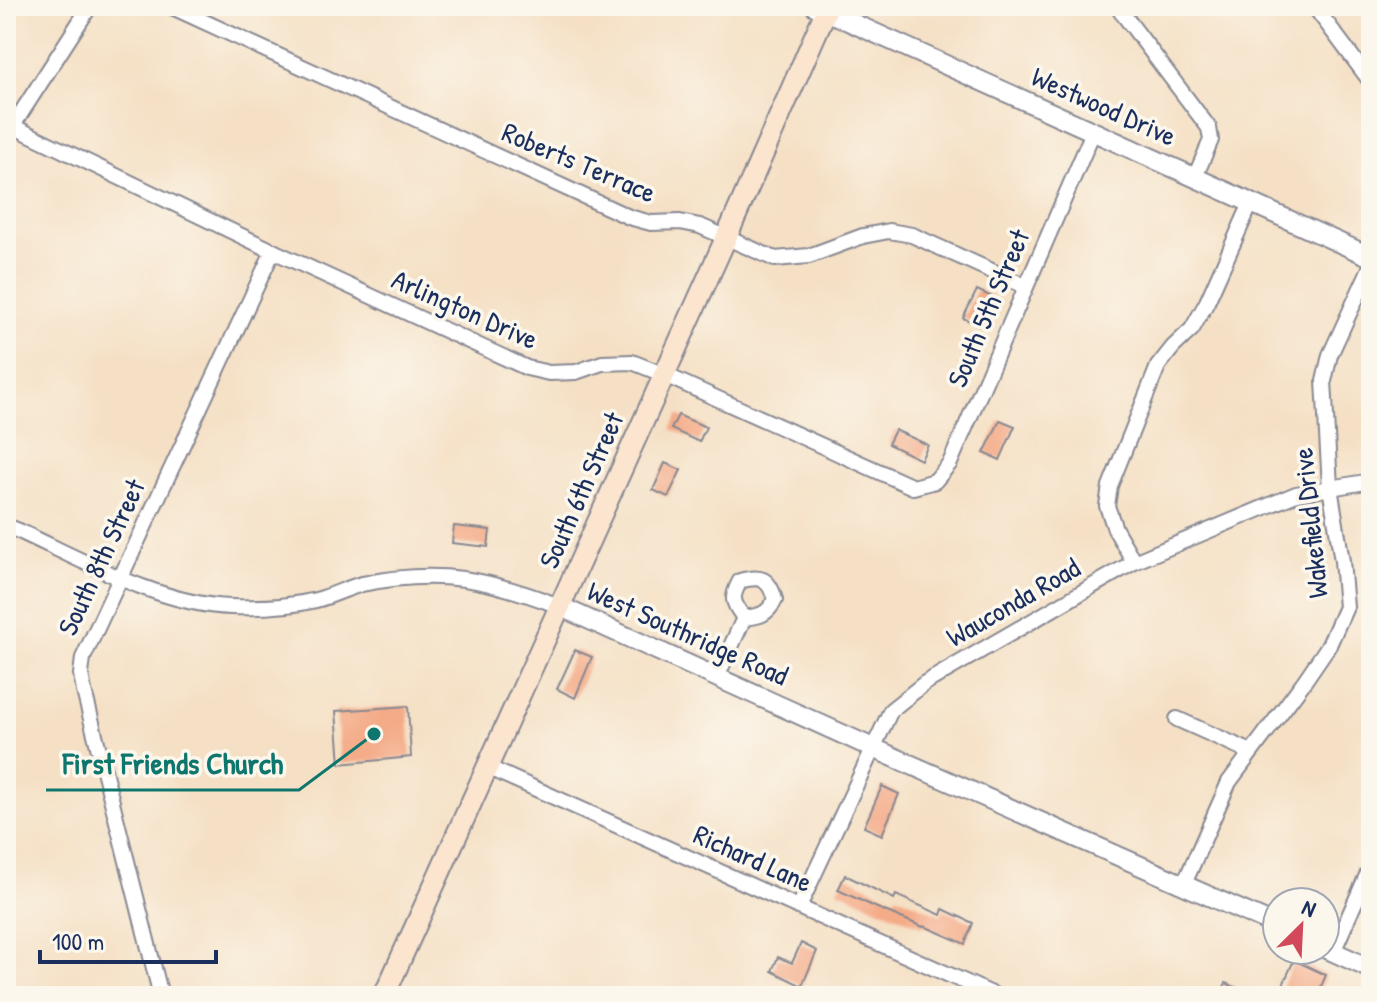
<svg xmlns="http://www.w3.org/2000/svg" width="1377" height="1002" viewBox="0 0 1377 1002" font-family="'Patrick Hand',sans-serif">
	<rect width="100%" height="100%" fill="#fbf7ec"/>
	<filter id="ink" filterUnits="userSpaceOnUse"><feTurbulence type="fractalNoise" baseFrequency=".0125" numOctaves="2"/><feDisplacementMap in="SourceGraphic" scale="16" xChannelSelector="R" yChannelSelector="G"/><feConvolveMatrix kernelMatrix="1 2 1 2 8 2 1 2 1" color-interpolation-filters="sRGB"/></filter>
	<filter id="wash" filterUnits="userSpaceOnUse"><feTurbulence type="fractalNoise" baseFrequency=".006" numOctaves="4" result="noise"/><feDisplacementMap in="SourceGraphic" scale="32" xChannelSelector="R" yChannelSelector="G"/><feGaussianBlur stdDeviation="1.8" result="paint"/><feColorMatrix in="noise" values="0 0 0 0 0 0 0 0 0 0 0 0 0 0 0 0 0 1.4 0 .05"/><feComposite in="paint" operator="in"/></filter>
	<g filter="url(#wash)">
		<rect width="100%" height="100%" fill="#f5e0c5"/>
		<g id="blocks">
			<g fill="#f4ab88">
				<polygon points="977,290 992,297 978,325 963,318"/>
				<polygon points="678,415 706,427 699,442 671,429"/>
				<polygon points="1000,420 1015,426 1000,460 984,453"/>
				<polygon points="895,430 928,445 921,460 888,444"/>
				<polygon points="665,463 681,470 668,497 653,490"/>
				<polygon points="454,526 490,530 488,547 452,543"/>
				<polygon points="575,650 592,657 575,698 557,689"/>
				<polygon points="408,706 411,757 340,764 336,711"/>
				<polygon points="882,786 899,794 882,835 864,827"/>
				<polygon points="845,875 894,899 896,895 941,915 943,909 973,923 965,944 924,926 923,927 875,907 838,890"/>
				<polygon points="801,943 817,951 802,986 772,971 778,957 792,963"/>
				<polygon points="1294,960 1326,975 1317,996 1278,996"/>
				<polygon points="1226,983 1254,996 1219,996"/>
			</g>
		</g>
	</g>
	<g filter="url(#ink)">
		<use href="#blocks" fill-opacity="0" stroke="#888892" stroke-width="2"/>
		<g fill="none" stroke-linecap="round" stroke-linejoin="round">
			<defs>
				<g id="minor">
					<polyline points="170,6 629,217 651,223 680,222 700,226 775,259 809,256 863,236 889,231 912,235 1025,286"/>
					<polyline points="1117,6 1209,128 1211,140 1195,177"/>
					<polyline points="1314,6 1371,82"/>
					<polyline points="6,123 273,251 527,368 549,373 576,372 602,363 632,362 665,375 913,487 935,481 950,463 1093,132"/>
					<polyline points="12,127 90,6"/>
					<path d="M6,526L19,531C82,560 161,605 231,607C260,608 288,607 316,600C332,596 347,588 362,584C439,568 488,579 559,606"/>
					<polyline points="1134,562 1115,529 1107,506 1110,486 1158,366 1173,347 1192,329 1207,302 1251,203"/>
					<path d="M717,677L744,618C760,616 767,615 775,600C769,578 761,575 740,581C730,599 733,602 744,618"/>
					<polyline points="1177,719 1251,752"/>
					<polyline points="487,767 996,996"/>
					<polyline points="1184,884 1229,782 1303,683 1329,645 1346,607 1342,561 1330,487 1324,381 1330,355 1371,266"/>
					<polyline points="799,907 891,710 925,683 1134,562 1296,494 1371,481"/>
					<polyline points="1333,952 1371,866"/>
					<polyline points="161,996 84,691 81,674 83,658 273,251"/>
				</g>
				<g id="tertiary">
					<polyline points="815,6 1371,257"/>
					<polyline points="559,606 873,748 1277,926"/>
					<polyline points="1325,948 1371,969"/>
				</g>
				<polyline id="secondary" points="384,996 726,238 828,6"/>
			</defs>
			<use href="#minor" stroke="#888892" stroke-width="18"/>
			<use href="#tertiary" stroke="#888892" stroke-width="22"/>
			<use href="#secondary" stroke="#888892" stroke-width="24"/>
			<use href="#minor" stroke="#fff" stroke-width="14"/>
			<use href="#tertiary" stroke="#fff" stroke-width="18"/>
			<use href="#secondary" stroke="#fce5cf" stroke-width="20"/>
		</g>
	</g>
	<g text-anchor="middle" stroke-width="7" stroke-linejoin="round" paint-order="stroke">
		<g font-size="28" fill="#1b2f5e" stroke="#fbf7ec">
			<text transform="translate(1104 106) rotate(24)" y="10">Westwood Drive</text>
			<text transform="translate(579 162) rotate(23)" y="10">Roberts Terrace</text>
			<text transform="translate(988 308) rotate(-67)" y="10">South 5th Street</text>
			<text transform="translate(465 309) rotate(24)" y="10">Arlington Drive</text>
			<text transform="translate(581 490) rotate(-66)" y="10">South 6th Street</text>
			<text transform="translate(1310 523) rotate(-96)" y="10">Wakefield Drive</text>
			<text transform="translate(101 557) rotate(-65)" y="10">South 8th Street</text>
			<text transform="translate(1013 602) rotate(-30)" y="10">Wauconda Road</text>
			<text transform="translate(688 633) rotate(24)" y="10">West Southridge Road</text>
			<text transform="translate(753 858) rotate(24)" y="10">Richard Lane</text>
		</g>
	</g>
	<path fill="none" stroke="#0f766e" stroke-width="3" d="M374 734L299 790H46"/>
	<circle fill="#0f766e" stroke="#fbf7ec" stroke-width="3" cx="374" cy="734" r="8"/>
	<g font-size="30" text-anchor="middle" font-weight="bold" fill="#0f766e" stroke="#fbf7ec" stroke-width="7" stroke-linejoin="round" paint-order="stroke">
		<text x="173" y="774">First Friends Church</text>
	</g>
	<rect width="1377" height="1002" fill="none" stroke="#fbf7ec" stroke-width="32"/>
	<g transform="translate(1301 926) rotate(24)"><circle r="38" fill="#fbf7ec" stroke="#a1a7b3" stroke-width="2"/>
	<path d="M0-6L14 30L0 20L-14 30Z" fill="#d1495b"/>
	<text y="-12" font-size="22" font-weight="bold" text-anchor="middle" fill="#1b2f5e">N</text>
	</g>
	<path d="M40 950v12h176v-12" fill="none" stroke="#1b2f5e" stroke-width="4"/>
	<text x="52" y="950" font-size="24" fill="#1b2f5e" stroke="#fbf7ec" stroke-width="6" paint-order="stroke">100 m</text>
</svg>
